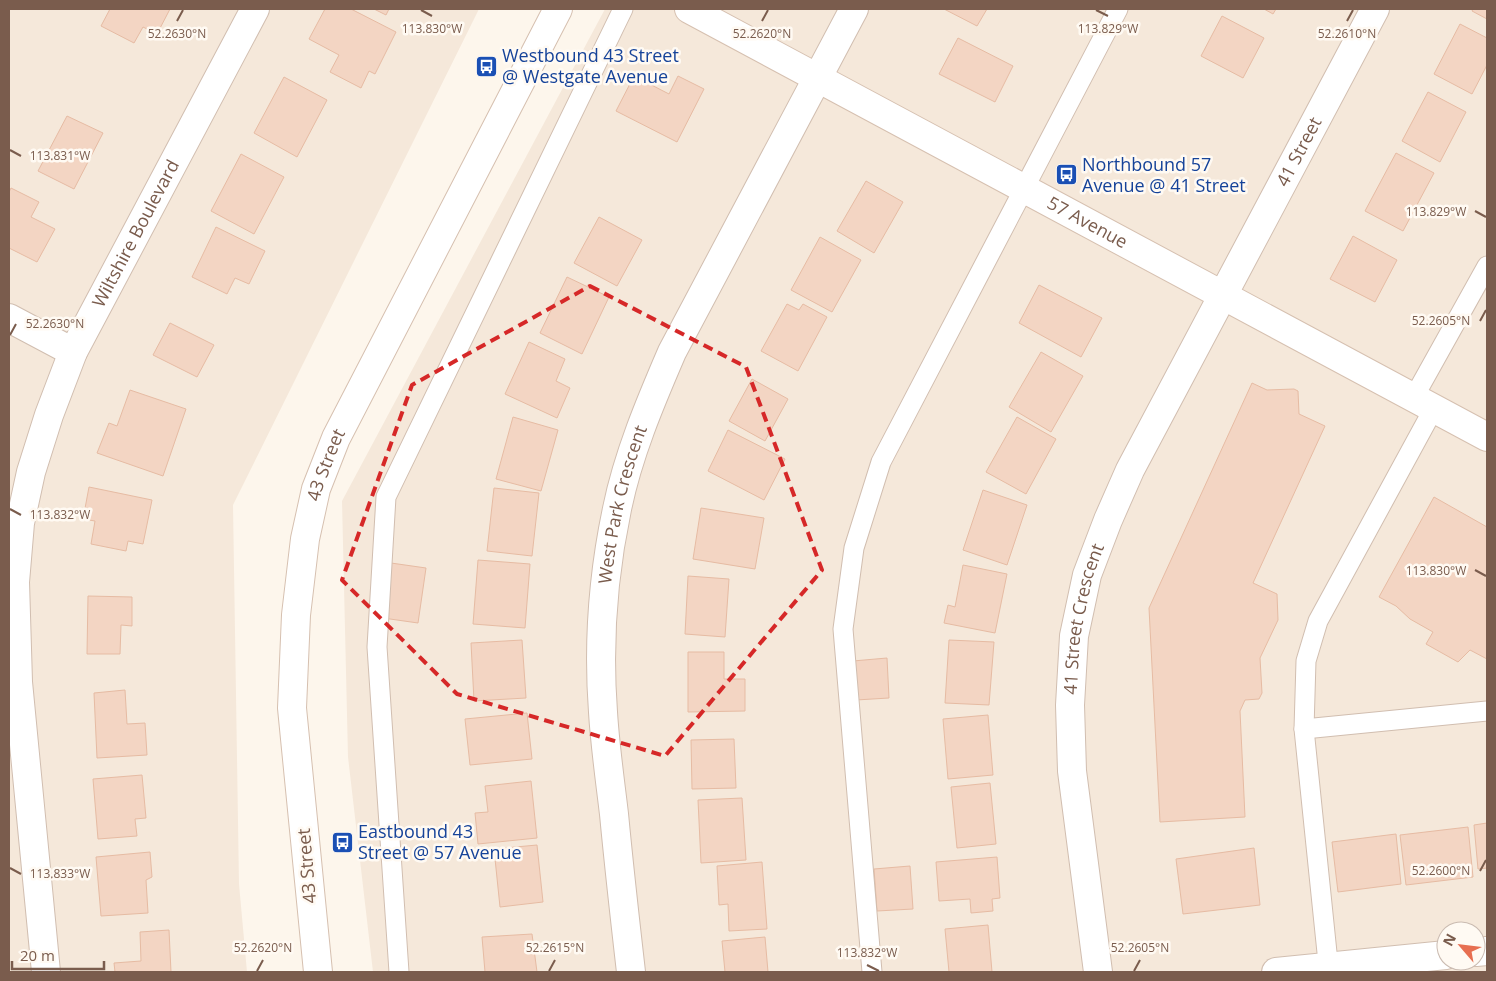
<svg xmlns="http://www.w3.org/2000/svg" width="1496" height="981" viewBox="0 0 1496 981" font-family="'Open Sans',sans-serif">
	<rect width="100%" height="100%" fill="#fdf6ec"/>
	<g fill="#f5e8da" fill-rule="evenodd">
		<polygon points="9,9 479,9 233,505 239,884 247,972 9,972"/>
		<path d="M605,9H1487V972H373L348,757L342,501ZM1446,931H1476V961H1446Z"/>
	</g>
	<g fill="#f3d5c3" stroke="#e6bba3">
		<polygon points="110,9 170,9 157,34 143,27 134,43 101,26"/>
		<polygon points="325,9 351,9 396,32 375,74 369,71 361,88 330,72 339,55 309,39"/>
		<polygon points="374,9 389,9 386,15"/>
		<polygon points="944,9 987,9 977,26"/>
		<polygon points="1264,9 1276,9 1273,14"/>
		<polygon points="1473,9 1487,9 1487,19 1472,11"/>
		<polygon points="1222,16 1264,38 1243,78 1201,56"/>
		<polygon points="1460,24 1487,38 1487,65 1472,94 1434,74"/>
		<polygon points="958,38 1013,66 995,102 939,74"/>
		<polygon points="634,76 669,94 678,76 704,89 677,142 616,111"/>
		<polygon points="284,77 327,100 297,157 254,133"/>
		<polygon points="1428,92 1466,112 1440,162 1402,141"/>
		<polygon points="67,116 103,133 74,189 38,171"/>
		<polygon points="1396,153 1434,173 1403,231 1365,211"/>
		<polygon points="241,154 284,177 254,234 211,211"/>
		<polygon points="866,181 903,202 874,253 837,231"/>
		<polygon points="11,188 39,202 31,217 55,229 37,262 9,248 9,192"/>
		<polygon points="599,217 642,240 617,286 574,263"/>
		<polygon points="216,227 265,251 249,284 235,278 227,294 192,277"/>
		<polygon points="1353,236 1397,260 1375,302 1330,279"/>
		<polygon points="820,237 861,260 832,312 791,290"/>
		<polygon points="567,277 609,297 582,354 540,333"/>
		<polygon points="1039,285 1102,318 1081,357 1019,323"/>
		<polygon points="787,304 799,310 803,304 827,317 798,371 761,351"/>
		<polygon points="170,323 214,345 197,377 153,355"/>
		<polygon points="529,342 565,359 556,381 570,388 557,418 505,394"/>
		<polygon points="1041,352 1083,376 1051,432 1009,407"/>
		<polygon points="752,379 788,399 765,441 729,421"/>
		<polygon points="1252,383 1267,390 1294,389 1298,391 1299,414 1325,426 1253,583 1277,594 1278,620 1260,658 1262,693 1259,699 1245,700 1240,711 1245,817 1160,822 1149,608"/>
		<polygon points="130,390 186,409 163,476 97,453 109,423 117,426"/>
		<polygon points="513,417 558,430 541,491 496,479"/>
		<polygon points="1017,417 1056,439 1026,494 986,472"/>
		<polygon points="728,430 785,459 764,500 708,471"/>
		<polygon points="89,487 152,500 143,544 128,541 126,551 91,544 95,521 83,519"/>
		<polygon points="494,488 539,493 532,556 487,551"/>
		<polygon points="983,490 1027,505 1007,565 963,550"/>
		<polygon points="1434,497 1487,527 1487,659 1470,650 1458,662 1426,644 1433,632 1410,619 1396,606 1379,597"/>
		<polygon points="701,508 764,518 755,569 693,559"/>
		<polygon points="478,560 530,564 525,628 473,624"/>
		<polygon points="384,562 426,568 418,623 376,617"/>
		<polygon points="963,565 1007,574 995,633 944,623 948,605 955,607"/>
		<polygon points="688,576 729,579 725,637 685,634"/>
		<polygon points="88,596 132,597 132,626 121,625 120,654 87,654"/>
		<polygon points="522,640 526,698 474,701 471,643"/>
		<polygon points="949,640 994,642 989,705 945,703"/>
		<polygon points="688,652 724,652 724,679 745,679 745,711 688,712"/>
		<polygon points="887,658 889,698 856,700 853,661"/>
		<polygon points="125,690 127,724 145,723 147,755 97,758 94,693"/>
		<polygon points="527,713 532,759 470,765 465,719"/>
		<polygon points="988,715 993,775 948,779 943,719"/>
		<polygon points="734,739 736,788 692,789 691,740"/>
		<polygon points="142,775 146,818 135,819 137,836 98,839 93,779"/>
		<polygon points="531,781 537,838 478,844 475,813 488,812 485,786"/>
		<polygon points="990,783 996,844 957,848 951,787"/>
		<polygon points="742,798 746,860 701,863 698,800"/>
		<polygon points="1487,823 1487,868 1478,869 1474,825"/>
		<polygon points="1468,827 1473,877 1406,885 1400,835"/>
		<polygon points="1396,834 1401,884 1338,892 1332,842"/>
		<polygon points="537,845 543,902 500,907 494,849"/>
		<polygon points="1254,848 1260,905 1183,914 1176,859"/>
		<polygon points="150,852 152,877 146,880 148,913 101,916 96,857"/>
		<polygon points="997,857 1000,898 992,899 993,911 971,913 970,899 939,901 936,862"/>
		<polygon points="762,862 767,929 729,931 728,904 719,905 717,866"/>
		<polygon points="910,866 913,909 877,911 874,869"/>
		<polygon points="988,925 992,972 949,972 945,929"/>
		<polygon points="169,930 171,972 115,972 114,963 141,961 140,932"/>
		<polygon points="532,934 537,972 485,972 482,937"/>
		<polygon points="765,937 768,972 725,972 722,941"/>
	</g>
	<g fill="none" stroke-linecap="round" stroke-linejoin="round">
		<defs>
			<g id="lane">
				<polyline points="1414,397 1487,266"/>
				<polyline points="1304,729 1487,711"/>
				<polyline points="399,972 377,647 386,497 623,9"/>
				<polyline points="872,972 843,629 854,548 881,462 1118,9"/>
				<polyline points="1329,972 1304,729 1306,661 1318,621 1434,408"/>
			</g>
			<g id="street">
				<polyline points="9,318 73,352"/>
				<polyline points="1476,952 1487,951"/>
				<path id="s1" d="M46,972L18,682L15,582L20,523L31,472L49,415L73,352L255,9"/>
				<path id="s2" d="M631,972C625,920 619,867 614,814C610,780 605,746 603,712C598,645 603,575 617,509C628,455 650,403 672,352L854,9"/>
				<path id="s3" d="M1098,972L1072,771L1070,705L1074,636L1087,575L1108,520L1130,470L1375,9"/>
				<polyline points="1276,972 1446,955"/>
			</g>
			<g id="secondary">
				<path id="s4" d="M689,9L1487,437"/>
				<path id="s5" d="M318,972L292,708L296,615L305,539L316,489L336,438L558,9"/>
			</g>
		</defs>
		<use href="#lane" stroke="#d1beb0" stroke-width="21"/>
		<use href="#street" stroke="#d1beb0" stroke-width="30"/>
		<use href="#secondary" stroke="#d6c0b0" stroke-width="30"/>
		<use href="#lane" stroke="#fff" stroke-width="19"/>
		<use href="#street" stroke="#fff" stroke-width="28"/>
		<use href="#secondary" stroke="#fff" stroke-width="28"/>
	</g>
	<path fill="none" stroke="#d62828" stroke-width="4" stroke-dasharray="10 6" stroke-linejoin="round" d="M590,286L746,367L822,570L665,756L457,694L342,580L412,385Z"/>
	<path fill="none" stroke="#7a5c4d" stroke-width="2" d="M421,10L432,16M1096,10L1108,16M177,21L183,10M762,21L768,10M1347,21L1353,10M10,150L21,156M1475,211L1486,217M1480,321L1486,310M10,335L16,324M10,509L21,515M1475,570L1486,576M10,868L21,874M1480,871L1486,860M867,965L879,971M257,971L263,960M549,971L555,960M1134,971L1140,960"/>
	<defs>
		<symbol id="bus-square" viewBox="-11 -11 22 22"><rect x="-9" y="-9" width="18" height="18" rx="4" fill="#1a4fb4" stroke="#fffaf3"/><path d="M-5-6H5V4H4V6H2V4H-2V6H-4V4H-5ZM-3.5-4V0h7V-4ZM-3.5 1.2v1.5H-2V1.2ZM2 1.2v1.5H3.5V1.2Z" fill="#fff"/></symbol>
	</defs>
	<g fill-rule="evenodd">
		<use href="#bus-square" x="474" y="54" width="25" height="25"/>
		<use href="#bus-square" x="1054" y="162" width="25" height="25"/>
		<use href="#bus-square" x="330" y="830" width="25" height="25"/>
	</g>
	<g text-anchor="middle" stroke-width="5" stroke-linejoin="round" paint-order="stroke">
		<g font-size="18" fill="#164399" stroke="#fffaf3" text-anchor="start">
			<text x="502" y="62">Westbound 43 Street<tspan x="502" dy="21">@ Westgate Avenue</tspan></text>
			<text x="1082" y="171">Northbound 57<tspan x="1082" dy="21">Avenue @ 41 Street</tspan></text>
			<text x="358" y="838">Eastbound 43<tspan x="358" dy="21">Street @ 57 Avenue</tspan></text>
		</g>
		<g font-size="18" fill="#7a5c4d" stroke="#fffaf3">
			<text dy="6" stroke="none"><textPath href="#s3" startOffset="874">41 Street</textPath></text>
			<text dy="6" stroke="none"><textPath href="#s4" startOffset="452">57 Avenue</textPath></text>
			<text dy="6" stroke="none"><textPath href="#s1" startOffset="764">Wiltshire Boulevard</textPath></text>
			<text dy="6" stroke="none"><textPath href="#s5" startOffset="512">43 Street</textPath></text>
			<text dy="6" stroke="none"><textPath href="#s2" startOffset="471">West Park Crescent</textPath></text>
			<text dy="6" stroke="none"><textPath href="#s3" startOffset="356">41 Street Crescent</textPath></text>
			<text transform="translate(307 866) rotate(-95)" y="6">43 Street</text>
		</g>
	</g>
	<g font-size="12" text-anchor="middle" fill="#7a5c4d" stroke="#fffaf3" stroke-width="5" stroke-linejoin="round" paint-order="stroke">
		<text x="432" y="33">113.830°W</text>
		<text x="1108" y="33">113.829°W</text>
		<text x="177" y="38">52.2630°N</text>
		<text x="762" y="38">52.2620°N</text>
		<text x="1347" y="38">52.2610°N</text>
		<text x="60" y="160">113.831°W</text>
		<text x="1436" y="216">113.829°W</text>
		<text x="1441" y="325">52.2605°N</text>
		<text x="55" y="328">52.2630°N</text>
		<text x="60" y="519">113.832°W</text>
		<text x="1436" y="575">113.830°W</text>
		<text x="1441" y="875">52.2600°N</text>
		<text x="60" y="878">113.833°W</text>
		<text x="263" y="952">52.2620°N</text>
		<text x="555" y="952">52.2615°N</text>
		<text x="1140" y="952">52.2605°N</text>
		<text x="867" y="957">113.832°W</text>
	</g>
	<rect width="1496" height="981" fill="none" stroke="#7a5c4d" stroke-width="20"/>
	<g transform="translate(1461 946) rotate(298)"><circle r="24" fill="#fffaf3" stroke="#cabbb1"/>
	<path d="M0-4L9 19L0 12L-9 19Z" fill="#e76f51"/>
	<text y="-8" font-size="14" font-weight="bold" text-anchor="middle" fill="#7a5c4d">N</text>
	</g>
	<path d="M12 961v8h92v-8" fill="none" stroke="#7a5c4d" stroke-width="2.5"/>
	<text x="20" y="961" font-size="15" fill="#7a5c4d" stroke="#fffaf3" stroke-width="4" paint-order="stroke">20 m</text>
</svg>
